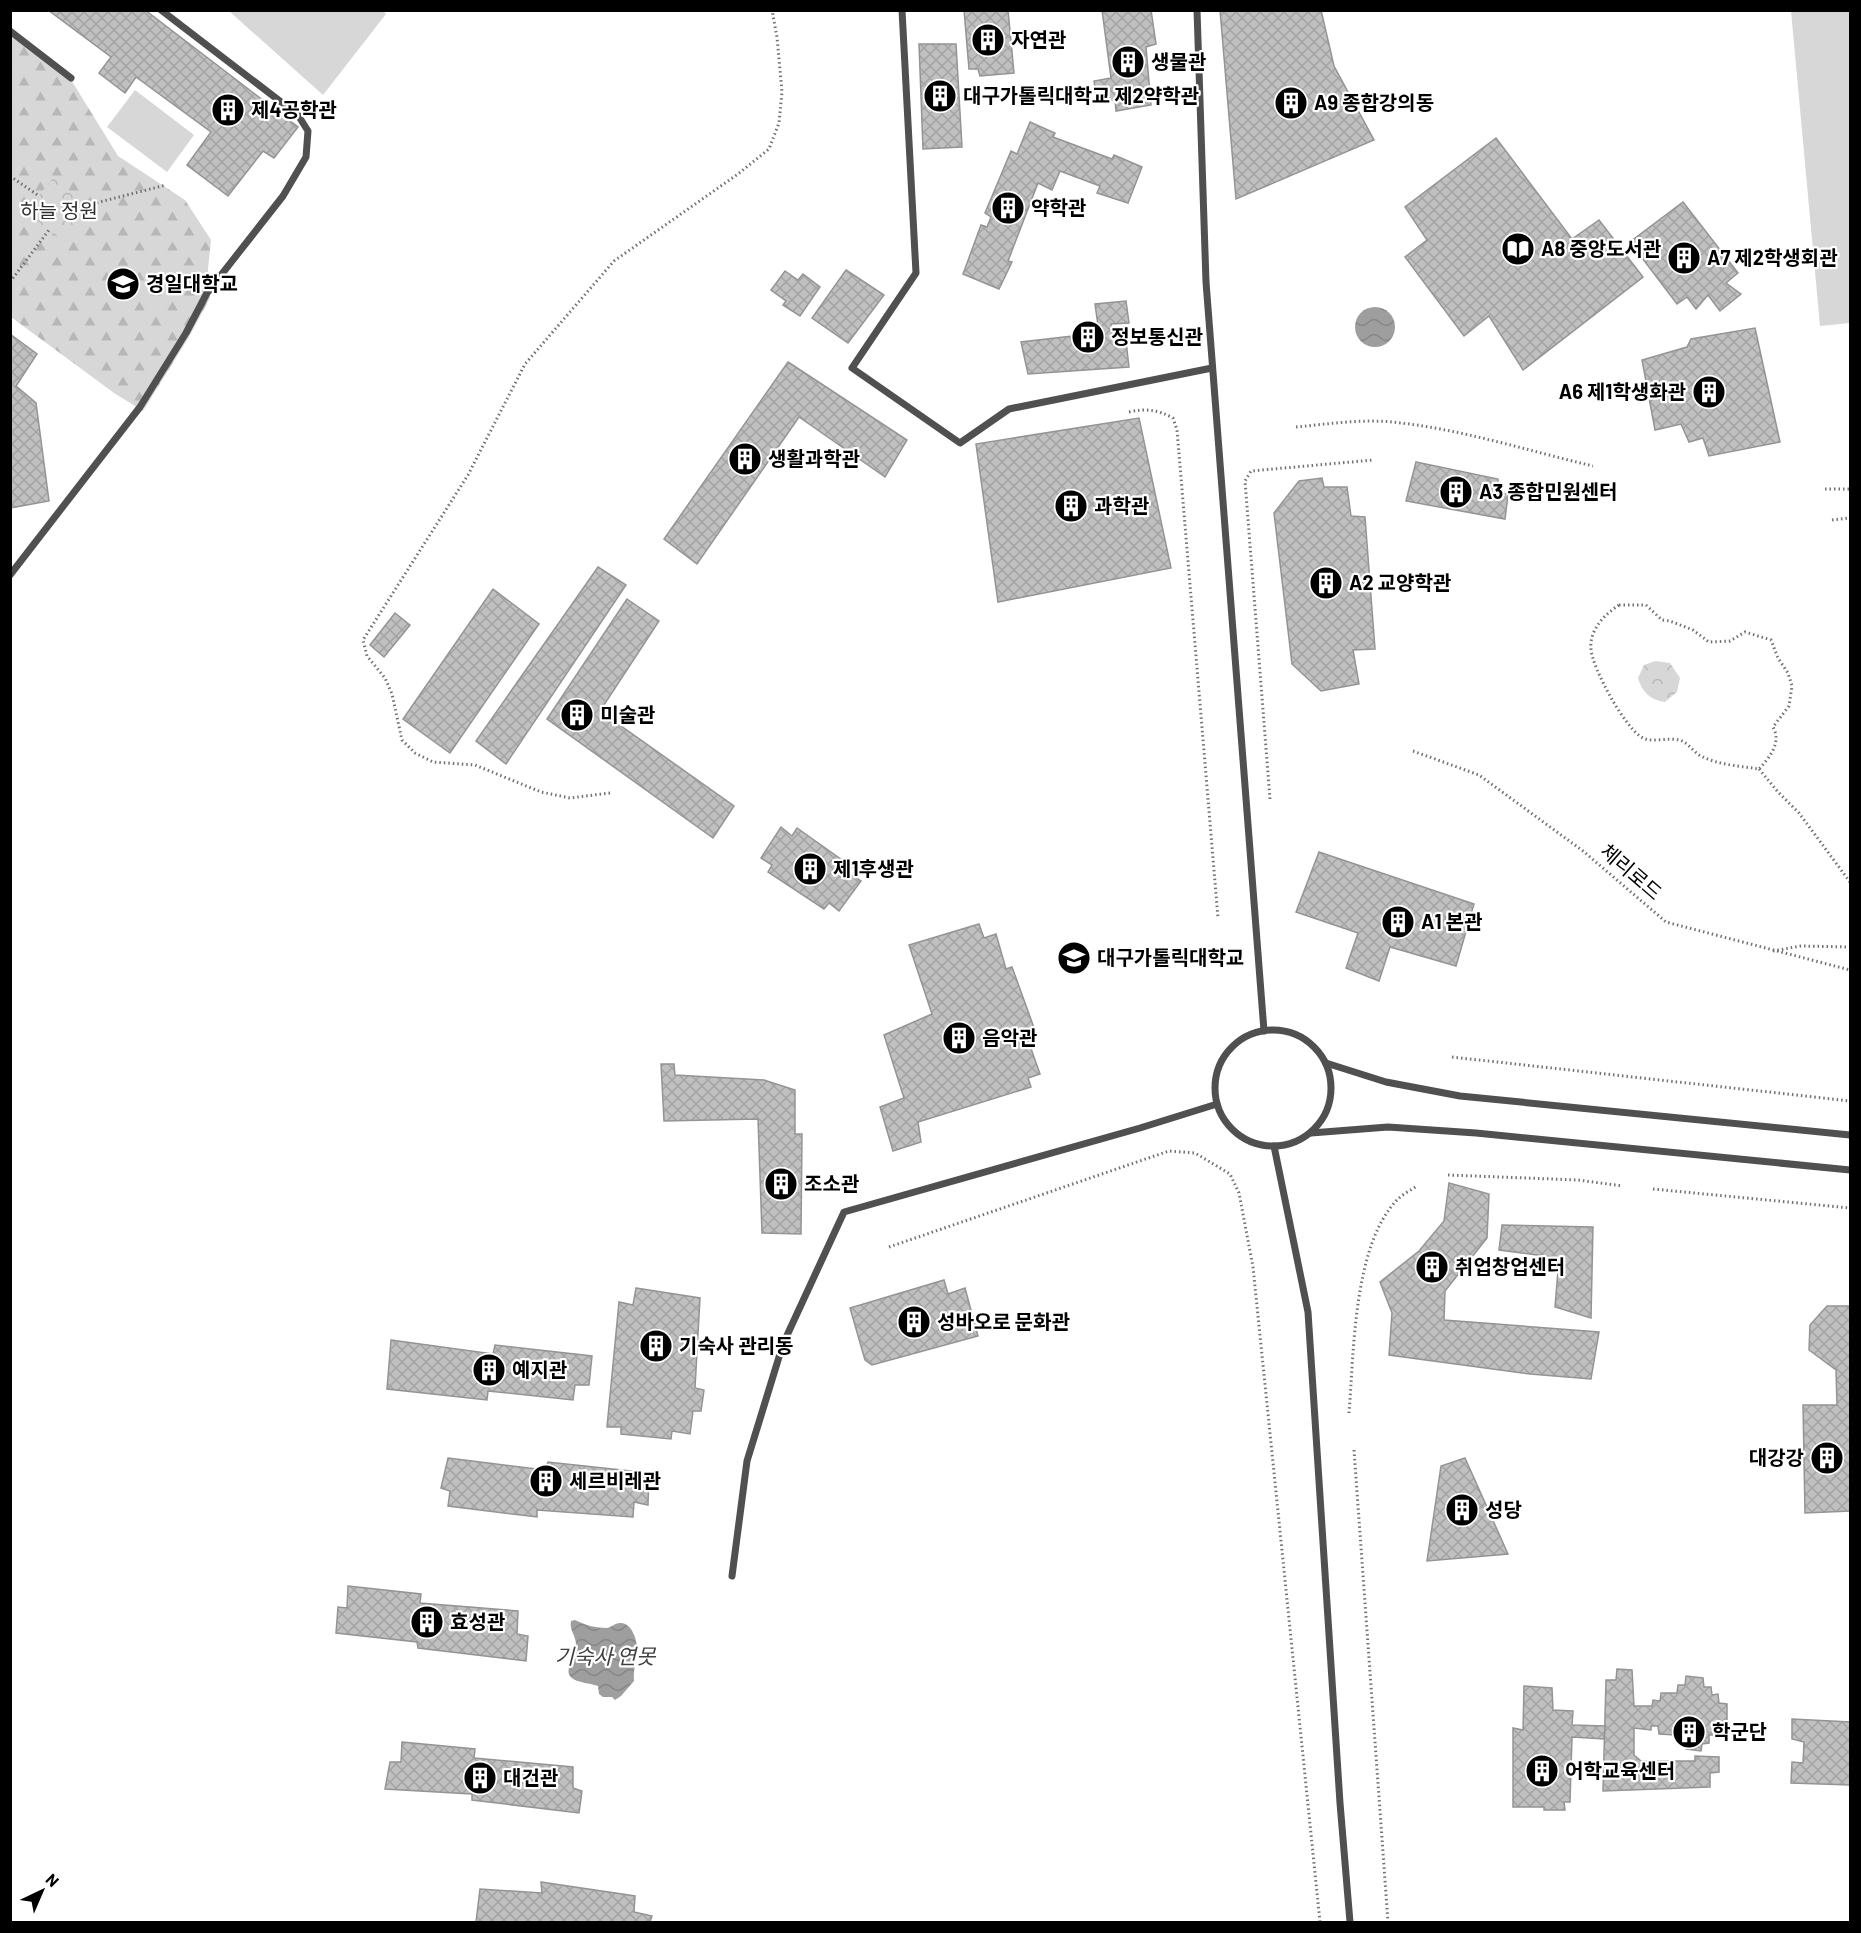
<svg xmlns="http://www.w3.org/2000/svg" width="1861" height="1933" viewBox="0 0 1861 1933" font-family="Barlow,'Noto Sans KR',sans-serif">
	<defs>
		<pattern id="forest-firs" width="22" height="20" patternUnits="userSpaceOnUse" patternTransform="scale(1.5)"><rect width="22" height="20" fill="#d7d7d7"/><path d="M5 1l3.5 6h-7zM16 11l3.5 6h-7z" fill="#b7b7b7"/></pattern>
		<pattern id="park-crowns" width="20" height="18" patternUnits="userSpaceOnUse" patternTransform="scale(1.5)"><rect width="20" height="18" fill="#d7d7d7"/><path d="M2 6a3 3 0 1 1 6 0M12 15a3 3 0 1 1 6 0" fill="none" stroke="#b7b7b7"/></pattern>
		<pattern id="water-waves" width="16" height="10" patternUnits="userSpaceOnUse" patternTransform="scale(1.5)"><rect width="16" height="10" fill="#9e9e9e"/><path d="M0 5q4-4 8 0t8 0" fill="none" stroke="#868686"/></pattern>
		<pattern id="building-cross-hatch" width="8" height="8" patternUnits="userSpaceOnUse" patternTransform="scale(1.5)"><rect width="8" height="8" fill="#c0c0c0"/><path d="M0 0l8 8M0 8l8-8" fill="none" stroke="#a3a3a3"/></pattern>
	</defs>
	<rect width="100%" height="100%" fill="#fff"/>
	<g fill="#d7d7d7">
		<polygon points="383,11 386,14 323,95 229,11"/>
		<polygon points="1791,11 1850,11 1850,323 1820,326"/>
		<polygon points="135,90 194,135 167,172 107,127"/>
	</g>
	<polygon fill="url(#forest-firs)" points="10,34 73,83 118,156 185,200 211,240 208,269 210,298 189,337 143,411 114,393 11,317"/>
	<g fill="url(#park-crowns)">
		<polygon points="53,178 96,211 70,246 25,213"/>
		<path d="M1655,661L1670,663L1680,678L1677,692L1665,702C1650,700 1642,692 1638,678L1644,665Z"/>
	</g>
	<g fill="url(#water-waves)">
		<circle cx="1375" cy="327" r="20"/>
		<path d="M575,1620C585,1625 595,1628 607,1628C612,1627 615,1623 620,1623C631,1622 637,1639 637,1648C637,1659 633,1669 634,1681L621,1696L615,1700L612,1697H603L599,1694L598,1686C587,1682 562,1683 570,1665C572,1659 575,1654 576,1647C577,1636 569,1631 571,1621Z"/>
	</g>
	<g fill="url(#building-cross-hatch)" stroke="#949494" stroke-width="1.5">
		<polygon points="48,10 145,10 298,127 274,158 263,151 228,196 187,165 211,132 136,77 125,93 99,73 111,57"/>
		<polygon points="964,10 1008,10 1014,73 980,76 978,69 969,69"/>
		<polygon points="1102,10 1151,10 1156,44 1146,47 1151,105 1116,111 1115,100 1097,100 1094,81 1111,78"/>
		<polygon points="1220,10 1321,10 1334,66 1374,140 1236,199"/>
		<polygon points="919,44 956,44 962,147 923,149"/>
		<polygon points="1030,122 1055,133 1053,137 1112,159 1114,155 1142,167 1128,203 1097,193 1100,186 1060,171 1052,190 1038,183 1008,261 1012,262 999,289 963,274 981,225 987,227 991,217 985,213 1011,151 1017,154"/>
		<polygon points="1496,138 1572,239 1599,220 1643,277 1523,370 1489,316 1464,336 1405,257 1427,240 1405,207"/>
		<polygon points="1683,202 1738,273 1726,283 1741,294 1720,311 1708,295 1696,309 1687,297 1677,304 1630,242"/>
		<polygon points="846,270 884,295 848,343 812,318"/>
		<polygon points="785,271 798,280 803,274 820,287 800,316 783,305 786,301 771,290"/>
		<polygon points="1126,301 1129,323 1111,324 1113,343 1126,341 1129,367 1028,374 1021,342 1099,333 1095,304"/>
		<polygon points="1755,328 1780,442 1709,456 1703,438 1689,442 1681,424 1655,430 1642,360 1687,347 1691,339"/>
		<polygon points="10,334 37,354 16,386 36,403 49,501 10,508"/>
		<polygon points="788,362 907,440 885,477 799,417 697,564 664,539"/>
		<polygon points="1139,418 1171,568 998,602 976,444"/>
		<polygon points="1416,462 1498,479 1498,490 1508,495 1505,519 1406,501"/>
		<polygon points="1322,478 1324,487 1347,487 1351,516 1365,517 1375,649 1353,650 1359,684 1321,691 1292,664 1274,513 1299,481"/>
		<polygon points="598,567 626,585 506,764 476,741"/>
		<polygon points="493,589 539,624 450,753 403,719"/>
		<polygon points="627,599 659,621 600,711 734,806 713,838 547,719"/>
		<polygon points="395,613 410,625 384,657 370,645"/>
		<polygon points="781,827 792,836 797,828 852,867 849,873 861,881 839,911 829,903 824,909 768,872 772,865 761,858"/>
		<polygon points="1319,852 1474,904 1456,966 1390,947 1379,981 1346,968 1358,933 1296,912"/>
		<polygon points="979,924 984,938 996,934 1006,969 1012,967 1037,1036 1028,1040 1040,1074 1028,1078 1031,1087 918,1122 921,1142 893,1151 880,1107 904,1098 884,1035 932,1014 909,945"/>
		<polygon points="661,1064 674,1064 675,1075 764,1080 795,1090 795,1134 802,1134 801,1234 762,1233 758,1119 664,1121"/>
		<polygon points="1449,1183 1489,1194 1487,1238 1445,1291 1444,1320 1599,1332 1591,1379 1530,1374 1389,1355 1392,1313 1380,1282 1419,1251 1444,1221"/>
		<polygon points="1502,1225 1593,1227 1591,1318 1555,1307 1559,1258 1499,1250"/>
		<polygon points="944,1280 948,1294 965,1288 978,1336 872,1365 865,1360 850,1308"/>
		<polygon points="636,1288 700,1298 695,1388 704,1390 701,1411 693,1411 690,1434 672,1431 671,1439 621,1434 621,1427 607,1427 619,1302 633,1305"/>
		<polygon points="1827,1306 1850,1306 1850,1511 1805,1513 1803,1405 1837,1405 1836,1370 1809,1350 1810,1325"/>
		<polygon points="391,1340 493,1354 495,1345 592,1356 589,1385 575,1385 573,1400 488,1391 487,1400 387,1389"/>
		<polygon points="448,1458 545,1470 548,1462 649,1473 648,1505 634,1502 633,1517 537,1510 537,1517 448,1506 450,1491 441,1488"/>
		<polygon points="1465,1458 1508,1554 1427,1561 1441,1466"/>
		<polygon points="348,1586 421,1594 420,1603 518,1611 517,1634 528,1636 526,1661 418,1648 417,1642 336,1633 338,1607 347,1608"/>
		<polygon points="1617,1669 1632,1670 1634,1706 1652,1706 1653,1700 1660,1701 1661,1693 1677,1693 1678,1685 1685,1685 1686,1676 1703,1678 1704,1687 1711,1687 1712,1695 1718,1694 1719,1703 1727,1704 1727,1728 1717,1728 1719,1735 1709,1735 1709,1743 1702,1744 1701,1751 1686,1749 1685,1743 1677,1743 1676,1735 1659,1734 1658,1726 1651,1726 1651,1730 1634,1728 1634,1755 1641,1761 1695,1761 1695,1756 1719,1757 1719,1772 1710,1773 1710,1787 1603,1791 1606,1680 1616,1680"/>
		<polygon points="1524,1686 1552,1688 1553,1710 1573,1711 1572,1725 1605,1726 1604,1739 1572,1737 1570,1802 1564,1802 1565,1810 1544,1810 1544,1807 1513,1807 1513,1728 1523,1730"/>
		<polygon points="1792,1719 1850,1722 1850,1785 1791,1783 1792,1762 1803,1763 1804,1742 1792,1739"/>
		<polygon points="402,1742 475,1749 474,1758 573,1767 573,1788 582,1791 579,1813 472,1800 472,1794 385,1789 390,1762 401,1762"/>
		<polygon points="541,1882 635,1896 634,1912 652,1916 650,1922 476,1922 480,1889 542,1893"/>
	</g>
	<g fill="none" stroke-linecap="round" stroke-linejoin="round">
		<g stroke="#727272" stroke-width="3" stroke-dasharray="1.5 3" stroke-linecap="butt">
			<polyline points="10,176 39,196"/>
			<polyline points="88,205 166,185"/>
			<polyline points="10,282 49,230"/>
			<path d="M1129,412C1146,408 1158,410 1173,418L1177,430L1218,918"/>
			<path d="M1296,427C1328,424 1361,419 1392,422C1457,428 1529,451 1593,466"/>
			<polyline points="1825,489 1850,489"/>
			<polyline points="1832,520 1850,518"/>
			<path d="M1619,605H1646L1662,620L1670,621L1693,630L1709,642L1730,641L1745,632L1771,640L1778,658L1788,673L1792,686L1789,706L1773,727C1782,743 1769,758 1759,769C1740,766 1718,765 1701,756C1693,752 1688,742 1679,740C1668,737 1653,743 1643,738C1626,730 1592,668 1591,649C1589,630 1605,614 1619,605Z"/>
			<polyline points="1413,751 1479,775 1583,851 1666,922 1850,970"/>
			<polyline points="1759,769 1778,792 1799,813 1850,882"/>
			<polyline points="610,793 570,798 541,792 475,765 433,762 415,753 402,740 392,694 385,678 367,656 363,640 468,475 525,364 614,261 738,174 769,149 779,123 782,92 777,37 772,10"/>
			<polyline points="1270,799 1245,481 1251,471 1373,460"/>
			<polyline points="1773,951 1801,946 1850,947"/>
			<polyline points="1452,1057 1850,1101"/>
			<polyline points="1448,1175 1578,1180 1623,1186"/>
			<polyline points="1653,1189 1850,1208"/>
			<polyline points="889,1247 1169,1151 1195,1153 1230,1174 1239,1193 1253,1267 1320,1922"/>
			<path d="M1349,1413C1354,1353 1353,1244 1398,1199C1403,1194 1411,1190 1417,1186"/>
			<polyline points="1354,1450 1388,1922"/>
		</g>
		<g stroke="#505050" stroke-width="7">
			<polyline points="902,10 916,273 852,368 960,443 1009,409 1212,368"/>
			<polyline points="1197,10 1206,282 1264,1031"/>
			<polyline points="10,31 71,78"/>
			<polyline points="10,575 140,407 186,333 207,293 283,196 306,157 308,131 298,115 161,10"/>
			<circle cx="1273" cy="1088" r="58"/>
			<polyline points="1326,1063 1386,1082 1460,1096 1850,1135"/>
			<polyline points="1311,1133 1388,1127 1476,1133 1850,1170"/>
			<polyline points="1274,1146 1308,1312 1340,1803 1350,1922"/>
			<polyline points="732,1576 747,1461 783,1344 844,1212 1140,1128 1217,1104"/>
		</g>
	</g>
	<defs>
		<symbol id="building-disc" viewBox="-11 -11 22 22"><circle r="9.5" fill="#000" stroke="#fff"/><path d="M-4-6H4V6H1V3H-1V6H-4ZM-2.5-4.3h1.7v1.8h-1.7ZM.8-4.3h1.7v1.8H.8ZM-2.5-1h1.7V.8h-1.7ZM.8-1h1.7V.8H.8Z" fill="#fff"/></symbol>
		<symbol id="library-disc" viewBox="-11 -11 22 22"><circle r="9.5" fill="#000" stroke="#fff"/><path d="M-6-4Q-3-5.5-.7-3.5V5Q-3 3-6 4ZM6-4Q3-5.5 .7-3.5V5Q3 3 6 4Z" fill="#fff"/></symbol>
		<symbol id="university-disc" viewBox="-11 -11 22 22"><circle r="9.5" fill="#000" stroke="#fff"/><path d="M0-5L7-2L0 1L-7-2ZM-4 1L0 2.5L4 1V4Q0 6-4 4Z" fill="#fff"/></symbol>
	</defs>
	<g fill-rule="evenodd">
		<use href="#building-disc" x="969" y="21" width="38" height="38"/>
		<use href="#building-disc" x="1109" y="43" width="38" height="38"/>
		<use href="#building-disc" x="921" y="77" width="38" height="38"/>
		<use href="#building-disc" x="1272" y="84" width="38" height="38"/>
		<use href="#building-disc" x="209" y="91" width="38" height="38"/>
		<use href="#building-disc" x="989" y="189" width="38" height="38"/>
		<use href="#library-disc" x="1499" y="230" width="38" height="38"/>
		<use href="#building-disc" x="1665" y="239" width="38" height="38"/>
		<use href="#university-disc" x="104" y="265" width="38" height="38"/>
		<use href="#building-disc" x="1069" y="318" width="38" height="38"/>
		<use href="#building-disc" x="1690" y="373" width="38" height="38"/>
		<use href="#building-disc" x="726" y="440" width="38" height="38"/>
		<use href="#building-disc" x="1437" y="473" width="38" height="38"/>
		<use href="#building-disc" x="1052" y="487" width="38" height="38"/>
		<use href="#building-disc" x="1307" y="564" width="38" height="38"/>
		<use href="#building-disc" x="558" y="696" width="38" height="38"/>
		<use href="#building-disc" x="791" y="850" width="38" height="38"/>
		<use href="#building-disc" x="1379" y="903" width="38" height="38"/>
		<use href="#university-disc" x="1055" y="939" width="38" height="38"/>
		<use href="#building-disc" x="940" y="1019" width="38" height="38"/>
		<use href="#building-disc" x="762" y="1165" width="38" height="38"/>
		<use href="#building-disc" x="1413" y="1248" width="38" height="38"/>
		<use href="#building-disc" x="895" y="1303" width="38" height="38"/>
		<use href="#building-disc" x="637" y="1327" width="38" height="38"/>
		<use href="#building-disc" x="470" y="1351" width="38" height="38"/>
		<use href="#building-disc" x="1808" y="1439" width="38" height="38"/>
		<use href="#building-disc" x="527" y="1462" width="38" height="38"/>
		<use href="#building-disc" x="1443" y="1491" width="38" height="38"/>
		<use href="#building-disc" x="408" y="1603" width="38" height="38"/>
		<use href="#building-disc" x="1670" y="1713" width="38" height="38"/>
		<use href="#building-disc" x="1523" y="1752" width="38" height="38"/>
		<use href="#building-disc" x="461" y="1759" width="38" height="38"/>
	</g>
	<g text-anchor="middle" stroke-width="4.5" stroke-linejoin="round" paint-order="stroke">
		<g font-size="20" font-weight="bold" fill="#000" stroke="#fff" text-anchor="start">
			<text x="1011" y="47">자연관</text>
			<text x="1151" y="69">생물관</text>
			<text x="963" y="103">대구가톨릭대학교 제2약학관</text>
			<text x="1314" y="110">A9 종합강의동</text>
			<text x="251" y="117">제4공학관</text>
			<text x="1031" y="215">약학관</text>
			<text x="1541" y="256">A8 중앙도서관</text>
			<text x="1707" y="265">A7 제2학생회관</text>
			<text x="146" y="291">경일대학교</text>
			<text x="1111" y="344">정보통신관</text>
			<text x="1686" y="399" text-anchor="end">A6 제1학생화관</text>
			<text x="768" y="466">생활과학관</text>
			<text x="1479" y="499">A3 종합민원센터</text>
			<text x="1094" y="513">과학관</text>
			<text x="1349" y="590">A2 교양학관</text>
			<text x="600" y="722">미술관</text>
			<text x="833" y="876">제1후생관</text>
			<text x="1421" y="929">A1 본관</text>
			<text x="1097" y="965">대구가톨릭대학교</text>
			<text x="982" y="1045">음악관</text>
			<text x="804" y="1191">조소관</text>
			<text x="1455" y="1274">취업창업센터</text>
			<text x="937" y="1329">성바오로 문화관</text>
			<text x="679" y="1353">기숙사 관리동</text>
			<text x="512" y="1377">예지관</text>
			<text x="1804" y="1465" text-anchor="end">대강강</text>
			<text x="569" y="1488">세르비레관</text>
			<text x="1485" y="1517">성당</text>
			<text x="450" y="1629">효성관</text>
			<text x="1712" y="1739">학군단</text>
			<text x="1565" y="1778">어학교육센터</text>
			<text x="503" y="1785">대건관</text>
		</g>
		<g font-size="20" fill="#2e2e2e" stroke="#fff">
			<text x="59" y="218">하늘 정원</text>
		</g>
		<g font-size="20" fill="#000" stroke="#fff">
			<text transform="translate(1631 872) rotate(41)" y="7">체리로드</text>
		</g>
		<g font-size="21" font-style="italic" fill="#3f3f3f" stroke="#fff">
			<text x="605" y="1664">기숙사 연못</text>
		</g>
	</g>
	<rect width="1861" height="1933" fill="none" stroke="#000000" stroke-width="24"/>
	<g transform="translate(42 1891) rotate(44)" stroke="#ffffff" stroke-width="4.5" paint-order="stroke">
	<path d="M0-4.5L10 22L0 15L-10 22Z" fill="#000000"/>
	<text y="-9" font-size="16" font-weight="bold" text-anchor="middle" fill="#000000">N</text>
	</g>
</svg>
